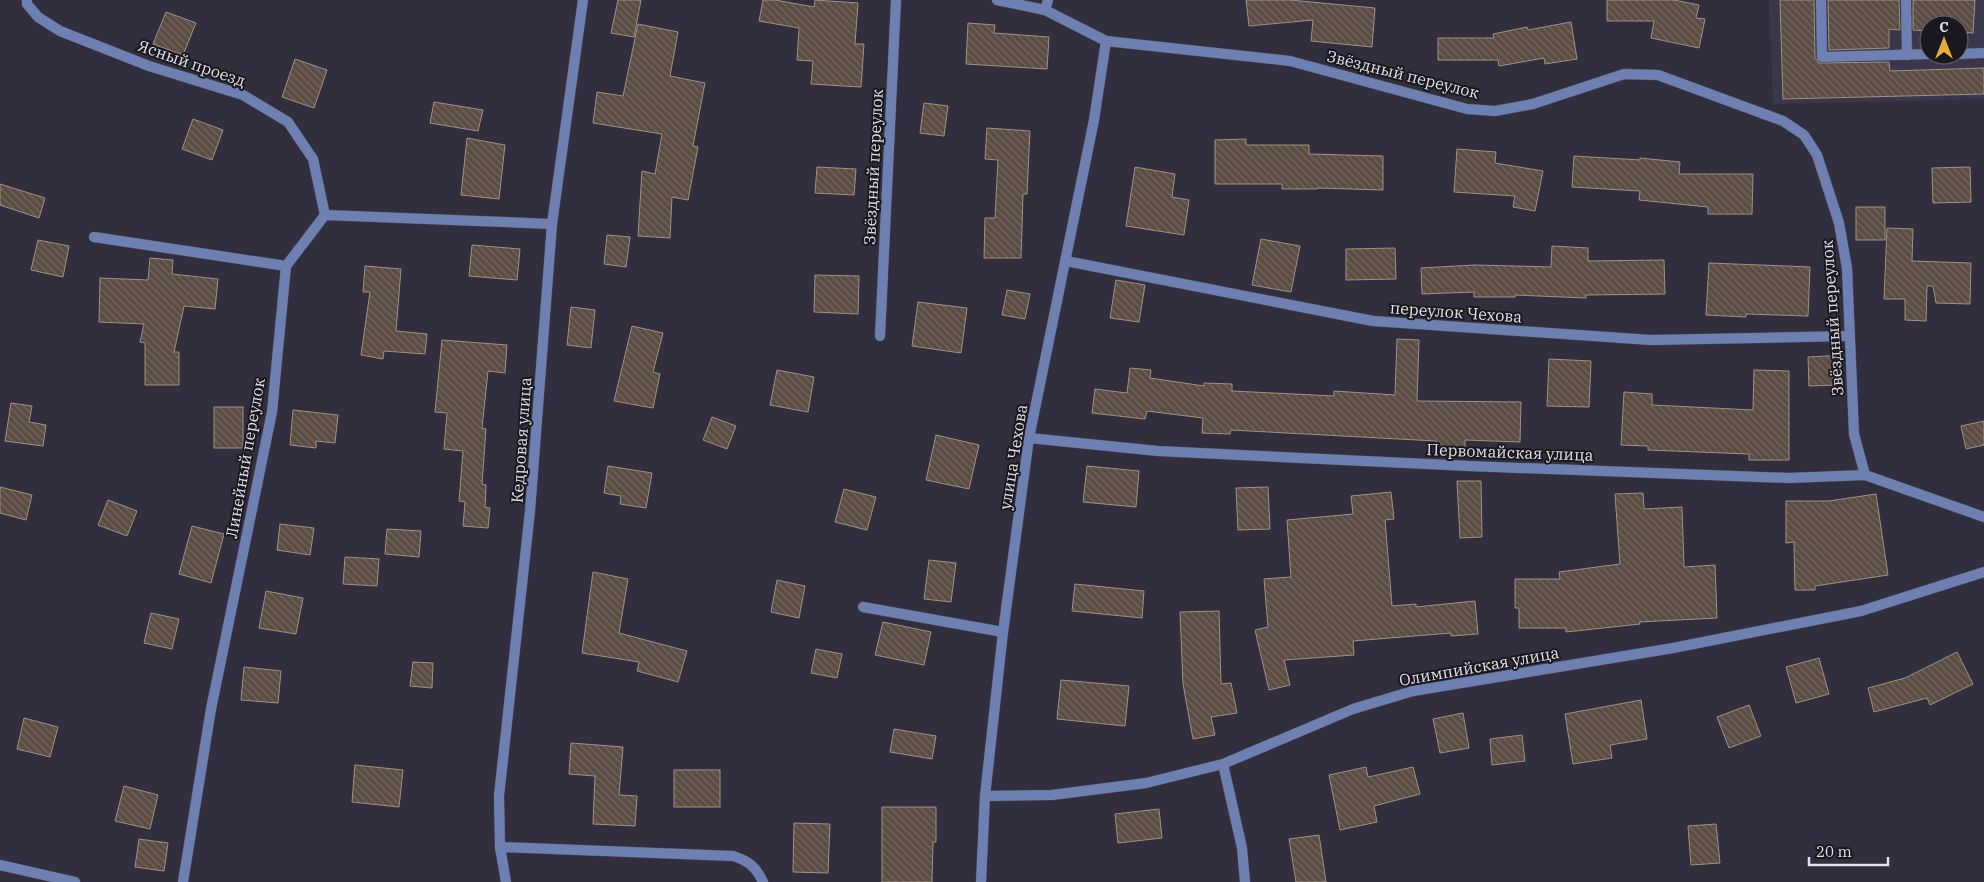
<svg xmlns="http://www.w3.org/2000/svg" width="1984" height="882" viewBox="0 0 1984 882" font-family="'IBM Plex Serif',serif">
	<defs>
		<pattern id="building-back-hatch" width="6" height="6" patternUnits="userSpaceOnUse" patternTransform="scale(1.25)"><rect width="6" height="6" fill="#5a4c42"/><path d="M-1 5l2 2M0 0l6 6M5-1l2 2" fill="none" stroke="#71665d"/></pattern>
	</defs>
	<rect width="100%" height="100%" fill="#312f3d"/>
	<path fill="#3b374b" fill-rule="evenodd" d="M1769,0H1984V99L1773,104ZM1929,25H1959V55H1929Z"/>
	<g fill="url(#building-back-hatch)" stroke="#a09185">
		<polygon points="618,0 641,0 634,37 611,33"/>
		<polygon points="763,0 775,0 814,7 815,0 858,3 855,44 864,44 861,87 811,84 813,61 797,60 799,28 759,21"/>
		<polygon points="1246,0 1290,0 1375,8 1372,47 1311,41 1313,20 1249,26"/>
		<polygon points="1607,0 1674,0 1699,5 1696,18 1705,19 1699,48 1651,38 1654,21 1607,21"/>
		<polygon points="1780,0 1814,0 1815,57 1819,63 1889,62 1890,71 1984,68 1984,94 1783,99"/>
		<polygon points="1828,0 1899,0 1900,30 1889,29 1889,48 1829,50"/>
		<polygon points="1913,0 1975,0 1973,33 1959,32 1959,25 1929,25 1929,31 1913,30"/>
		<polygon points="166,12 196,23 183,55 153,44"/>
		<polygon points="1571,22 1577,59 1545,64 1544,58 1499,66 1498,60 1438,60 1438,38 1494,38 1493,34 1527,27 1528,30"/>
		<polygon points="968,23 995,25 994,33 1049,37 1047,69 966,64"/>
		<polygon points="638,24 678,32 670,76 705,83 693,146 698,147 688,200 672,197 670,238 638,236 642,171 655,174 662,134 593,123 597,92 623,96"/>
		<polygon points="295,59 327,70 314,108 282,97"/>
		<polygon points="434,102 483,110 478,131 430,123"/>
		<polygon points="924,103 948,106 944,136 920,133"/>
		<polygon points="193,119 223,130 212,160 182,149"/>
		<polygon points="987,128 1030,131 1027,194 1023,194 1021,258 984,258 985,218 995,218 998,160 985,159"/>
		<polygon points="467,138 505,145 499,199 461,195"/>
		<polygon points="1246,139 1246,145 1309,145 1309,154 1383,156 1383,190 1317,188 1317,189 1282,189 1282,184 1215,184 1215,140"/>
		<polygon points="1457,149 1496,152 1495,163 1543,171 1535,211 1513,207 1515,196 1454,192"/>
		<polygon points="1574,156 1640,160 1640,158 1680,162 1679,174 1753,174 1752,214 1708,214 1708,207 1639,200 1640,191 1572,187"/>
		<polygon points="817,167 856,169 854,195 815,193"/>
		<polygon points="1135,167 1175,174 1172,197 1189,200 1184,235 1126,226"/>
		<polygon points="1970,167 1971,202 1933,203 1932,168"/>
		<polygon points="0,184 45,198 39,218 0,205"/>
		<rect x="1856" y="207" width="29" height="33"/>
		<polygon points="1887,228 1913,229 1912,261 1971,263 1970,304 1936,303 1933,286 1927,286 1926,321 1905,320 1905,299 1884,299"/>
		<polygon points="607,235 630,237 626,267 604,264"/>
		<polygon points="1261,239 1300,246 1291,292 1252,285"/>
		<polygon points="38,240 69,246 63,277 31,270"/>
		<polygon points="472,245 520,249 517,280 469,276"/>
		<polygon points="1552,246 1588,248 1588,261 1664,260 1665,294 1586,295 1586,298 1515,295 1515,297 1474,297 1474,292 1422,294 1421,268 1475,265 1551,267"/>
		<polygon points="1395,248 1396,279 1346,280 1346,249"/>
		<polygon points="150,258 173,260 172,274 218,279 215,309 184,306 174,352 179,352 179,385 145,385 145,343 140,342 144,324 99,322 100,278 148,280"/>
		<polygon points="1709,263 1810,267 1808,316 1746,314 1746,317 1706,315"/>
		<polygon points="365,266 401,269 396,331 427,334 425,354 384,351 383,359 361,355 370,292 363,292"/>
		<polygon points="815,275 859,276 858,314 814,312"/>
		<polygon points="1116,280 1145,285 1139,322 1110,318"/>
		<polygon points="1007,290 1030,294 1025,319 1002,315"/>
		<polygon points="918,302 967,308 961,353 912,346"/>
		<polygon points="571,307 595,310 591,348 567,345"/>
		<polygon points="632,326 663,333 653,372 660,374 653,408 614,401"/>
		<polygon points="1397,339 1419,340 1417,401 1521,402 1520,442 1465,440 1465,452 1436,451 1436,441 1231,430 1230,434 1202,433 1203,418 1147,411 1145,419 1092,413 1095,389 1127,393 1130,368 1151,370 1150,378 1204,386 1204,383 1232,384 1232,391 1334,396 1334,391 1395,395"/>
		<polygon points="442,340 507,345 505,373 488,371 482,428 486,429 482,484 486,485 485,507 490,508 488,528 463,526 465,502 459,501 463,451 444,449 447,413 435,412"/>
		<polygon points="1827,356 1838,356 1838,385 1809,386 1808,357"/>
		<polygon points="1549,359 1591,361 1589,407 1547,406"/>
		<polygon points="777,370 814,377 808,412 770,405"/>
		<polygon points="1754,370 1789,371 1789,460 1749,460 1749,454 1648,450 1648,446 1621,445 1624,392 1652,394 1652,405 1753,410"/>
		<polygon points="11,403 32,406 29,422 46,425 43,446 5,441"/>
		<rect x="214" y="407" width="29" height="41"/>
		<polygon points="293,410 338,415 335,443 316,441 316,448 290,445"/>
		<polygon points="712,417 736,426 727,449 703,440"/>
		<polygon points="1984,421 1984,445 1966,449 1961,426"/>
		<polygon points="936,435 979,445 969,489 926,480"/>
		<polygon points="608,466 652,473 646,508 620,504 621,496 604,493"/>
		<polygon points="1087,466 1139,471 1136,507 1083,502"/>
		<polygon points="1457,481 1481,481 1482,537 1460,538"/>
		<polygon points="0,487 32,495 26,520 0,513"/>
		<polygon points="1268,487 1270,529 1238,530 1236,488"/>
		<polygon points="844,489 876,497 867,530 835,522"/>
		<polygon points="1391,492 1394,519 1385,520 1392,606 1416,604 1416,607 1475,601 1478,634 1451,636 1451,633 1353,641 1354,655 1284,660 1290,685 1269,690 1255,630 1268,627 1264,579 1291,577 1287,520 1353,514 1351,496"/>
		<polygon points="1643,493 1644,509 1682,507 1684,567 1715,565 1717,618 1639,622 1640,624 1566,632 1566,628 1519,628 1519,608 1515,608 1515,579 1560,579 1559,572 1620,564 1615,494"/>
		<polygon points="1876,494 1888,575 1815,586 1815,590 1795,590 1794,542 1786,543 1786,501 1829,501"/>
		<polygon points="108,500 137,511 127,536 98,525"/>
		<polygon points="280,524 314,528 310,555 277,550"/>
		<polygon points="192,526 224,534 211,583 179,574"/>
		<polygon points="387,529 421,531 419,557 385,554"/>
		<polygon points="345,557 379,559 377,586 343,584"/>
		<polygon points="929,560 956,563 951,602 924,599"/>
		<polygon points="593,572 628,579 619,633 687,651 678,682 637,671 639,662 582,653"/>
		<polygon points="777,580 805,586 799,618 771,612"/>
		<polygon points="1075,584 1144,591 1142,618 1072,611"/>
		<polygon points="266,591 303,598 296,634 259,628"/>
		<polygon points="1219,611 1221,684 1231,683 1237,713 1211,717 1215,735 1193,739 1183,684 1180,612"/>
		<polygon points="151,613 179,619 172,649 144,643"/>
		<polygon points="883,622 931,632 924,665 875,655"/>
		<polygon points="816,649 842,654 837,678 811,673"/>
		<polygon points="1957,652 1973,684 1930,705 1927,698 1874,712 1868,688 1905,678"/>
		<polygon points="1819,658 1829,694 1796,703 1786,667"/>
		<polygon points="413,662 433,663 432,688 410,686"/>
		<polygon points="244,667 281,671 278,703 241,700"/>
		<polygon points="1061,680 1129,686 1125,726 1057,719"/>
		<polygon points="1641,700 1647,739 1610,745 1612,758 1573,764 1565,714"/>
		<polygon points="1749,705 1761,736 1729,748 1717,717"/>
		<polygon points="1463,713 1469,748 1440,753 1433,719"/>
		<polygon points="24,718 58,727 50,757 17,749"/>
		<polygon points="894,729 936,736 932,759 890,752"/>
		<polygon points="1522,735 1525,761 1492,765 1490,739"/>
		<polygon points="571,743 623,747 619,795 637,796 635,826 593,824 595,776 569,774"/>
		<polygon points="355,765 403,770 399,807 352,802"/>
		<polygon points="1366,767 1368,777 1413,767 1420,794 1374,806 1377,822 1340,830 1329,775"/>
		<rect x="674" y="770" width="46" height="37"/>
		<polygon points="124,786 158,795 150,829 115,821"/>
		<polygon points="882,807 936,807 936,842 933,842 932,882 882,882"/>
		<polygon points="1159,809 1162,838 1118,843 1115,814"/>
		<polygon points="794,823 830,824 828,873 793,872"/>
		<polygon points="1716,824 1720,863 1691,865 1688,826"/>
		<polygon points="1319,835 1326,882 1296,882 1289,839"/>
		<polygon points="139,839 168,843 164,871 135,867"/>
	</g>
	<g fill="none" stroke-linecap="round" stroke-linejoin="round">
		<defs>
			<g id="service">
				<polyline points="1821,0 1822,57 1929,54"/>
				<polyline points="1906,0 1907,55"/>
				<polyline points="1045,10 1048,0"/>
				<polyline points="1959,54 1984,53"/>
				<polyline points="94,237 286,266"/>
				<polyline points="863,607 1003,632"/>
				<path d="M500,847L733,856C749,861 756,867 763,882"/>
			</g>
			<g id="minor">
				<polyline points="27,0 27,4 38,17 60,31 149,66 243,95 288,122 313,159 325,215"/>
				<polyline points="997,0 1045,10 1106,41 1290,61 1467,109 1495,111 1533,104 1624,74 1658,75 1783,121 1804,135 1817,155 1839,223 1847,268 1854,434 1865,475"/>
				<polyline points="1066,261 1373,321 1651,340 1849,336"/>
				<polyline points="880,336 896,0"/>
				<polyline points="1029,438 1158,451 1469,466 1789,478 1865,475 1984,517"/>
				<polyline points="1223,764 1242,848 1245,882"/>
				<polyline points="985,796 1052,795 1146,783 1223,764 1353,709 1413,691 1673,648 1861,611 1984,572"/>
				<polyline points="0,865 75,882"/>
				<polyline points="183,882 211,709 272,412 286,266 325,215 552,224"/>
				<polyline points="506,882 500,847 499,796 530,511 552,224 583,0"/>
				<polyline points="981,882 985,796 1003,632 1029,438 1094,120 1106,41"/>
			</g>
		</defs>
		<use href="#service" stroke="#4d4b59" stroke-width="11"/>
		<use href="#minor" stroke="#4d4b59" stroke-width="11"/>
		<use href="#service" stroke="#6e80b1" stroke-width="10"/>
		<use href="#minor" stroke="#6e80b1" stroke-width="10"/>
	</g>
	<g text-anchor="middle" stroke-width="4" stroke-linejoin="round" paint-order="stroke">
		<g font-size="16" fill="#e2e0ea" stroke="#19181e">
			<text transform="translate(192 63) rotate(19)" y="6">Ясный проезд</text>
			<text transform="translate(1403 74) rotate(14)" y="6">Звёздный переулок</text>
			<text transform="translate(873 167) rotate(-87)" y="6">Звёздный переулок</text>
			<text transform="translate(1456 312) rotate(4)" y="6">переулок Чехова</text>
			<text transform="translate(1832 318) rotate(-94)" y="6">Звёздный переулок</text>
			<text transform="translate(521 440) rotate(-86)" y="6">Кедровая улица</text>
			<text transform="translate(1510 452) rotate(2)" y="6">Первомайская улица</text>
			<text transform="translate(1013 457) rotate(-81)" y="6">улица Чехова</text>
			<text transform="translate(245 458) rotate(-80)" y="6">Линейный переулок</text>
			<text transform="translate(1479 666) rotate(-10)" y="6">Олимпийская улица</text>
		</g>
	</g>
	<g transform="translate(1944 40)"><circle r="24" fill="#19181e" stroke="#696870"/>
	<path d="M0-4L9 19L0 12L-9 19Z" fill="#e5ad36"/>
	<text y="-8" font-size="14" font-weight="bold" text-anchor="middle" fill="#e2e0ea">С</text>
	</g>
	<path d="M1809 857v8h79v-8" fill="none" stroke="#e2e0ea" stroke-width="2.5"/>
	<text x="1816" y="857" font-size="15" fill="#e2e0ea" stroke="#19181e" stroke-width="4" paint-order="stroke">20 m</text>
</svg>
